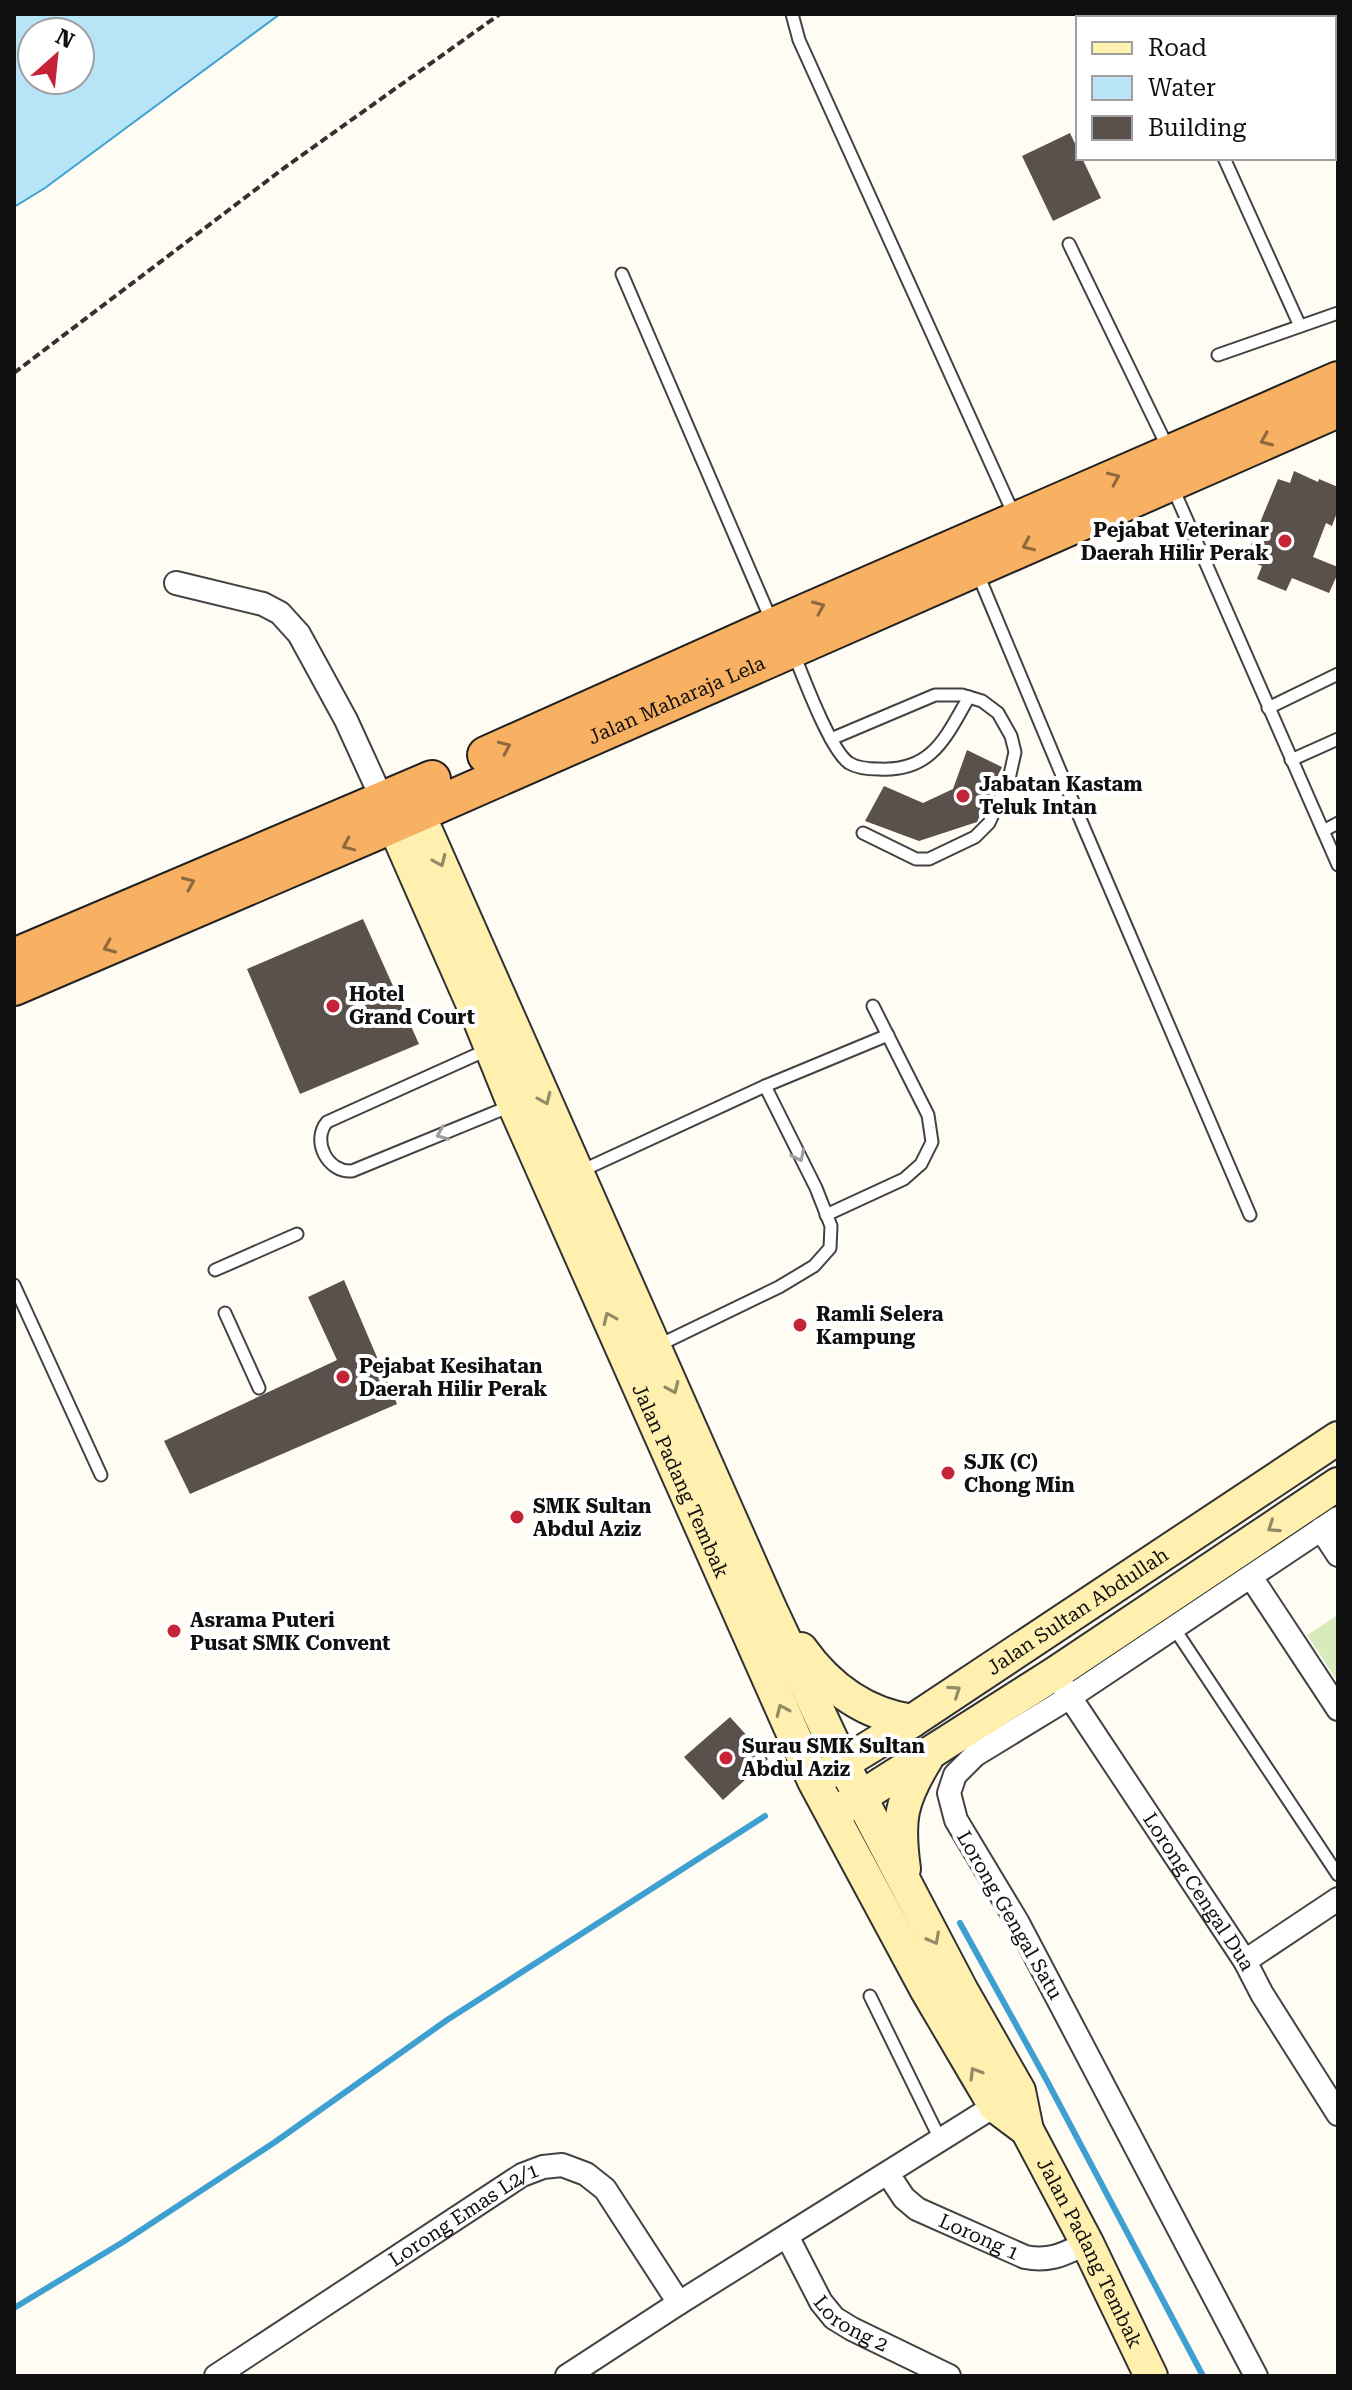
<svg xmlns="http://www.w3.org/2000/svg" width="1352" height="2390" viewBox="0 0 1352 2390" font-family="'Roboto Serif',serif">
	<rect width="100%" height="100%" fill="#fffcf4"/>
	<polygon fill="#d8ebbc" points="1338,1615 1338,1682 1307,1635"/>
	<path fill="#b7e4f7" stroke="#3da0d0" stroke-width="2" fill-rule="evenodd" d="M14,14H280L45,188L14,207ZM32,32H80V80H32Z"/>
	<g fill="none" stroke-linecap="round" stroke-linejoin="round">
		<g stroke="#3da0d0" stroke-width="6">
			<polyline points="960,1923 1046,2079 1203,2376"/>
			<polyline points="14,2308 123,2242 275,2142 447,2020 765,1816"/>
		</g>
	</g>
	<g fill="#5a514c">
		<polygon points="1070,133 1078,150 1078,158 1082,158 1101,198 1053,221 1022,156"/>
		<polygon points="1294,471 1318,482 1319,479 1338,487 1338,510 1332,526 1326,523 1313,557 1338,567 1338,573 1329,593 1292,578 1286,591 1257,579 1262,566 1245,559 1278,479 1290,483"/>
		<polygon points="967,750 1002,767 977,822 919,841 865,821 884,786 923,803 953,789"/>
		<polygon points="363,919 419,1044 300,1094 247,969"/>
		<polygon points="344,1280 397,1404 190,1494 164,1441 337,1360 308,1297"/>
		<polygon points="730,1717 768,1759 723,1800 684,1757"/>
	</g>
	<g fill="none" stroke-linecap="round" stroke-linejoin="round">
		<defs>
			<g id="service">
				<polyline points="792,14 799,40 1015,517"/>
				<polyline points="1224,158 1300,326"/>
				<polyline points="1069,244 1169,450"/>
				<polyline points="622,274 772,622"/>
				<polyline points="1218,355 1338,313"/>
				<polyline points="1172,486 1338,865"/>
				<polyline points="977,572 1084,828 1250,1215"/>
				<path d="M793,652C803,676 830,750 849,763C857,768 871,769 879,769C933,772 946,736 969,697"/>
				<polyline points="1268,708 1338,674"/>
				<polyline points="831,739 935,695 962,695 982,701 998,713 1011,736 1015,752 1009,779 989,823 975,837 929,859 916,859 863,833"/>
				<polyline points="1291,760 1338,739"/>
				<polyline points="1323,831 1338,823"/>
				<path d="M489,1049L327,1122C311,1141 328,1173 352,1171L513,1105"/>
				<polyline points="581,1171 765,1086 888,1035"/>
				<polyline points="826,1215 904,1179 921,1164 932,1142 928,1115 873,1006"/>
				<polyline points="215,1270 297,1234"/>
				<polyline points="14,1285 101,1475"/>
				<polyline points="225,1313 259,1388"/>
				<polyline points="655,1347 779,1287 814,1266 830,1248 831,1226 816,1188 765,1086"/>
				<polyline points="1174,1628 1338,1875"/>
				<polyline points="870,1996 941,2141"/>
			</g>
			<g id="minor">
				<polyline points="176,583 263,604 280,613 299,634 346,720 383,801"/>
				<polyline points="1321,1529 1338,1555"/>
				<polyline points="1251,1577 1338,1709"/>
				<path id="s1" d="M1062,1685L1245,1961L1262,1994L1338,2114"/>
				<polyline points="1245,1961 1338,1899"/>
				<path id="s2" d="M888,2174L904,2198L917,2209L1025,2257C1051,2262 1064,2254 1087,2243"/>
				<path id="s3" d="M787,2236L821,2302L834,2318L852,2329L949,2376"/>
				<path id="s4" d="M216,2376L522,2175L543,2167L562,2165L586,2174L605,2189L679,2303"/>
				<polyline points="567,2376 679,2303 1004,2100"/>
				<polyline points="1256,2376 1018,1923 956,1820 949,1793 955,1775 975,1755 1070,1697 1338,1518"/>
			</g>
			<g id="secondary">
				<path id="s5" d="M408,790L770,1608L843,1764L962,1991L1019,2091L1027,2130L1087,2243L1151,2376"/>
				<path id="s6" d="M384,803L480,1021L514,1105L814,1781L926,1989L976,2074L995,2106L1027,2130"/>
				<path d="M801,1649C828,1687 865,1714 912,1721"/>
				<path id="s7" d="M824,1775L912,1721L1338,1438"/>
				<polyline points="845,1807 1054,1674 1338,1484"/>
				<path d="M904,1869C897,1819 901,1800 927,1758"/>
			</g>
			<g id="trunk">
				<polyline points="486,755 774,626 1338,380"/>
				<polyline points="14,957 432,779"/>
				<path id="s8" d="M14,987L394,824L1338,409"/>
			</g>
		</defs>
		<use href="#service" stroke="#434343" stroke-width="15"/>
		<use href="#minor" stroke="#434343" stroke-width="26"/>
		<use href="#secondary" stroke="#323232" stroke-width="36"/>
		<use href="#trunk" stroke="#212121" stroke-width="40"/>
		<polyline stroke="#323232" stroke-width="4" stroke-dasharray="8 4" stroke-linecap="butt" points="14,373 284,168 500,14"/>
		<use href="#service" stroke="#fff" stroke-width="11"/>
		<use href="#minor" stroke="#fff" stroke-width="22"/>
		<use href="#secondary" stroke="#fff0af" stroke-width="32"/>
		<use href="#trunk" stroke="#f8b162" stroke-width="36"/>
	</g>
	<defs><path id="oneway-chevron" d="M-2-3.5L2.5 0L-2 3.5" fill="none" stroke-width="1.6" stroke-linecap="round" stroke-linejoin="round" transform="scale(2)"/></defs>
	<g stroke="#90693d">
		<use href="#oneway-chevron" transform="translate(1266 440) rotate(157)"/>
		<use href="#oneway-chevron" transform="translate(1114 478) rotate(-24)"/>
		<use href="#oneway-chevron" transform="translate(1028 545) rotate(156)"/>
		<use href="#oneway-chevron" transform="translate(819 607) rotate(-23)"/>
		<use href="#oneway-chevron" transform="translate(505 747) rotate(-24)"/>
		<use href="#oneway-chevron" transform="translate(348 845) rotate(156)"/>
		<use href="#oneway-chevron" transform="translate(189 883) rotate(-23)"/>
		<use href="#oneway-chevron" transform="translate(109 947) rotate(157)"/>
	</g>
	<g stroke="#938b67">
		<use href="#oneway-chevron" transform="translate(440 861) rotate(66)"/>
		<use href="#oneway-chevron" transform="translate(545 1099) rotate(66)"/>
		<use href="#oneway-chevron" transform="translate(609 1318) rotate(-114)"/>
		<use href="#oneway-chevron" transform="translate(673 1388) rotate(66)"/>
		<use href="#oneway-chevron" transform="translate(1273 1527) rotate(146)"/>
		<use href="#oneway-chevron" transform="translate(955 1691) rotate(-34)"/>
		<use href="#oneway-chevron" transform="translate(782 1710) rotate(-114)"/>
		<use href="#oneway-chevron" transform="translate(934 1939) rotate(62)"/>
		<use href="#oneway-chevron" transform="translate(975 2073) rotate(-121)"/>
	</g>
	<g stroke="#9f9f9f">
		<use href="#oneway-chevron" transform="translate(442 1134) rotate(158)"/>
		<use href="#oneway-chevron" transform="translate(799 1156) rotate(64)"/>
	</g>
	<g fill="#c52438" stroke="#fff" stroke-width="3">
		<circle cx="1285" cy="541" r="8"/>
		<circle cx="963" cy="796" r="8"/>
		<circle cx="333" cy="1006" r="8"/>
		<circle cx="800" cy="1325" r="8"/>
		<circle cx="343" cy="1377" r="8"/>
		<circle cx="948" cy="1473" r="8"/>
		<circle cx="517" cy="1517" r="8"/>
		<circle cx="174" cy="1631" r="8"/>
		<circle cx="726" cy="1758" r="8"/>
	</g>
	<g text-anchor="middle" stroke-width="8" stroke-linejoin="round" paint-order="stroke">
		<g font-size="20" font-weight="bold" fill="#101010" stroke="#fff" text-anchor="start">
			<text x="1269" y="537" text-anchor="end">Pejabat Veterinar<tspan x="1269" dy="23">Daerah Hilir Perak</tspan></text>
			<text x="979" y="791">Jabatan Kastam<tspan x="979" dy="23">Teluk Intan</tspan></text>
			<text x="349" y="1001">Hotel<tspan x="349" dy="23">Grand Court</tspan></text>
			<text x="816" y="1321">Ramli Selera<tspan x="816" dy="23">Kampung</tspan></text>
			<text x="359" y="1373">Pejabat Kesihatan<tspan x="359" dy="23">Daerah Hilir Perak</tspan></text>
			<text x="964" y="1469">SJK (C)<tspan x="964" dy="23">Chong Min</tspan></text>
			<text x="533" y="1513">SMK Sultan<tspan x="533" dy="23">Abdul Aziz</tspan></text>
			<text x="190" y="1627">Asrama Puteri<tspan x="190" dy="23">Pusat SMK Convent</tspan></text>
			<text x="742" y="1753">Surau SMK Sultan<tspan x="742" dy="23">Abdul Aziz</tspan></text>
		</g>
		<g font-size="20" fill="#101010" stroke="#fff">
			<text dy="7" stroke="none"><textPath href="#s8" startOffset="722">Jalan Maharaja Lela</textPath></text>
			<text dy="7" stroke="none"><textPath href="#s6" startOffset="740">Jalan Padang Tembak</textPath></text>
			<text dy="7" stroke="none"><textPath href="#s7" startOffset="302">Jalan Sultan Abdullah</textPath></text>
			<text dy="7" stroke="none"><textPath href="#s1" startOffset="248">Lorong Cengal Dua</textPath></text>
			<text transform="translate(1010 1915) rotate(60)" y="7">Lorong Gengal Satu</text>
			<text dy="7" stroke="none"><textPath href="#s4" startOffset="296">Lorong Emas L2/1</textPath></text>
			<text dy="7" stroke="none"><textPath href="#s2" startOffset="114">Lorong 1</textPath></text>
			<text dy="7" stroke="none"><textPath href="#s5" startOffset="1616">Jalan Padang Tembak</textPath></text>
			<text dy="7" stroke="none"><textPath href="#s3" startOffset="112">Lorong 2</textPath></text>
		</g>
	</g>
	<rect width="1352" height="2390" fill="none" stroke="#101010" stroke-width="32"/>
	<rect x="1076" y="16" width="260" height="144" fill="#ffffff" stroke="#9f9f9f" stroke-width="2"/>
	<rect x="1092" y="42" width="40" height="12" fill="#fff0af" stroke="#9f9f9f" stroke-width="2"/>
	<text x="1148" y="56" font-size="24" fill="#101010">Road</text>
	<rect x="1092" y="76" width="40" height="24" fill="#b7e4f7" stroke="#9f9f9f" stroke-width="2"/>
	<text x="1148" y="96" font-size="24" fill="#101010">Water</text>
	<rect x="1092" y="116" width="40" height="24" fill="#5a514c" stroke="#9f9f9f" stroke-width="2"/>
	<text x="1148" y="136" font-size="24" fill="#101010">Building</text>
	<g transform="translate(56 56) rotate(27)"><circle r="38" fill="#ffffff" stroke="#9f9f9f" stroke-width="2"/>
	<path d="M0-6L14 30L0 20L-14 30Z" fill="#c52438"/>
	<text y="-12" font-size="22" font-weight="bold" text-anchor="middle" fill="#101010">N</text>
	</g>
</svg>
